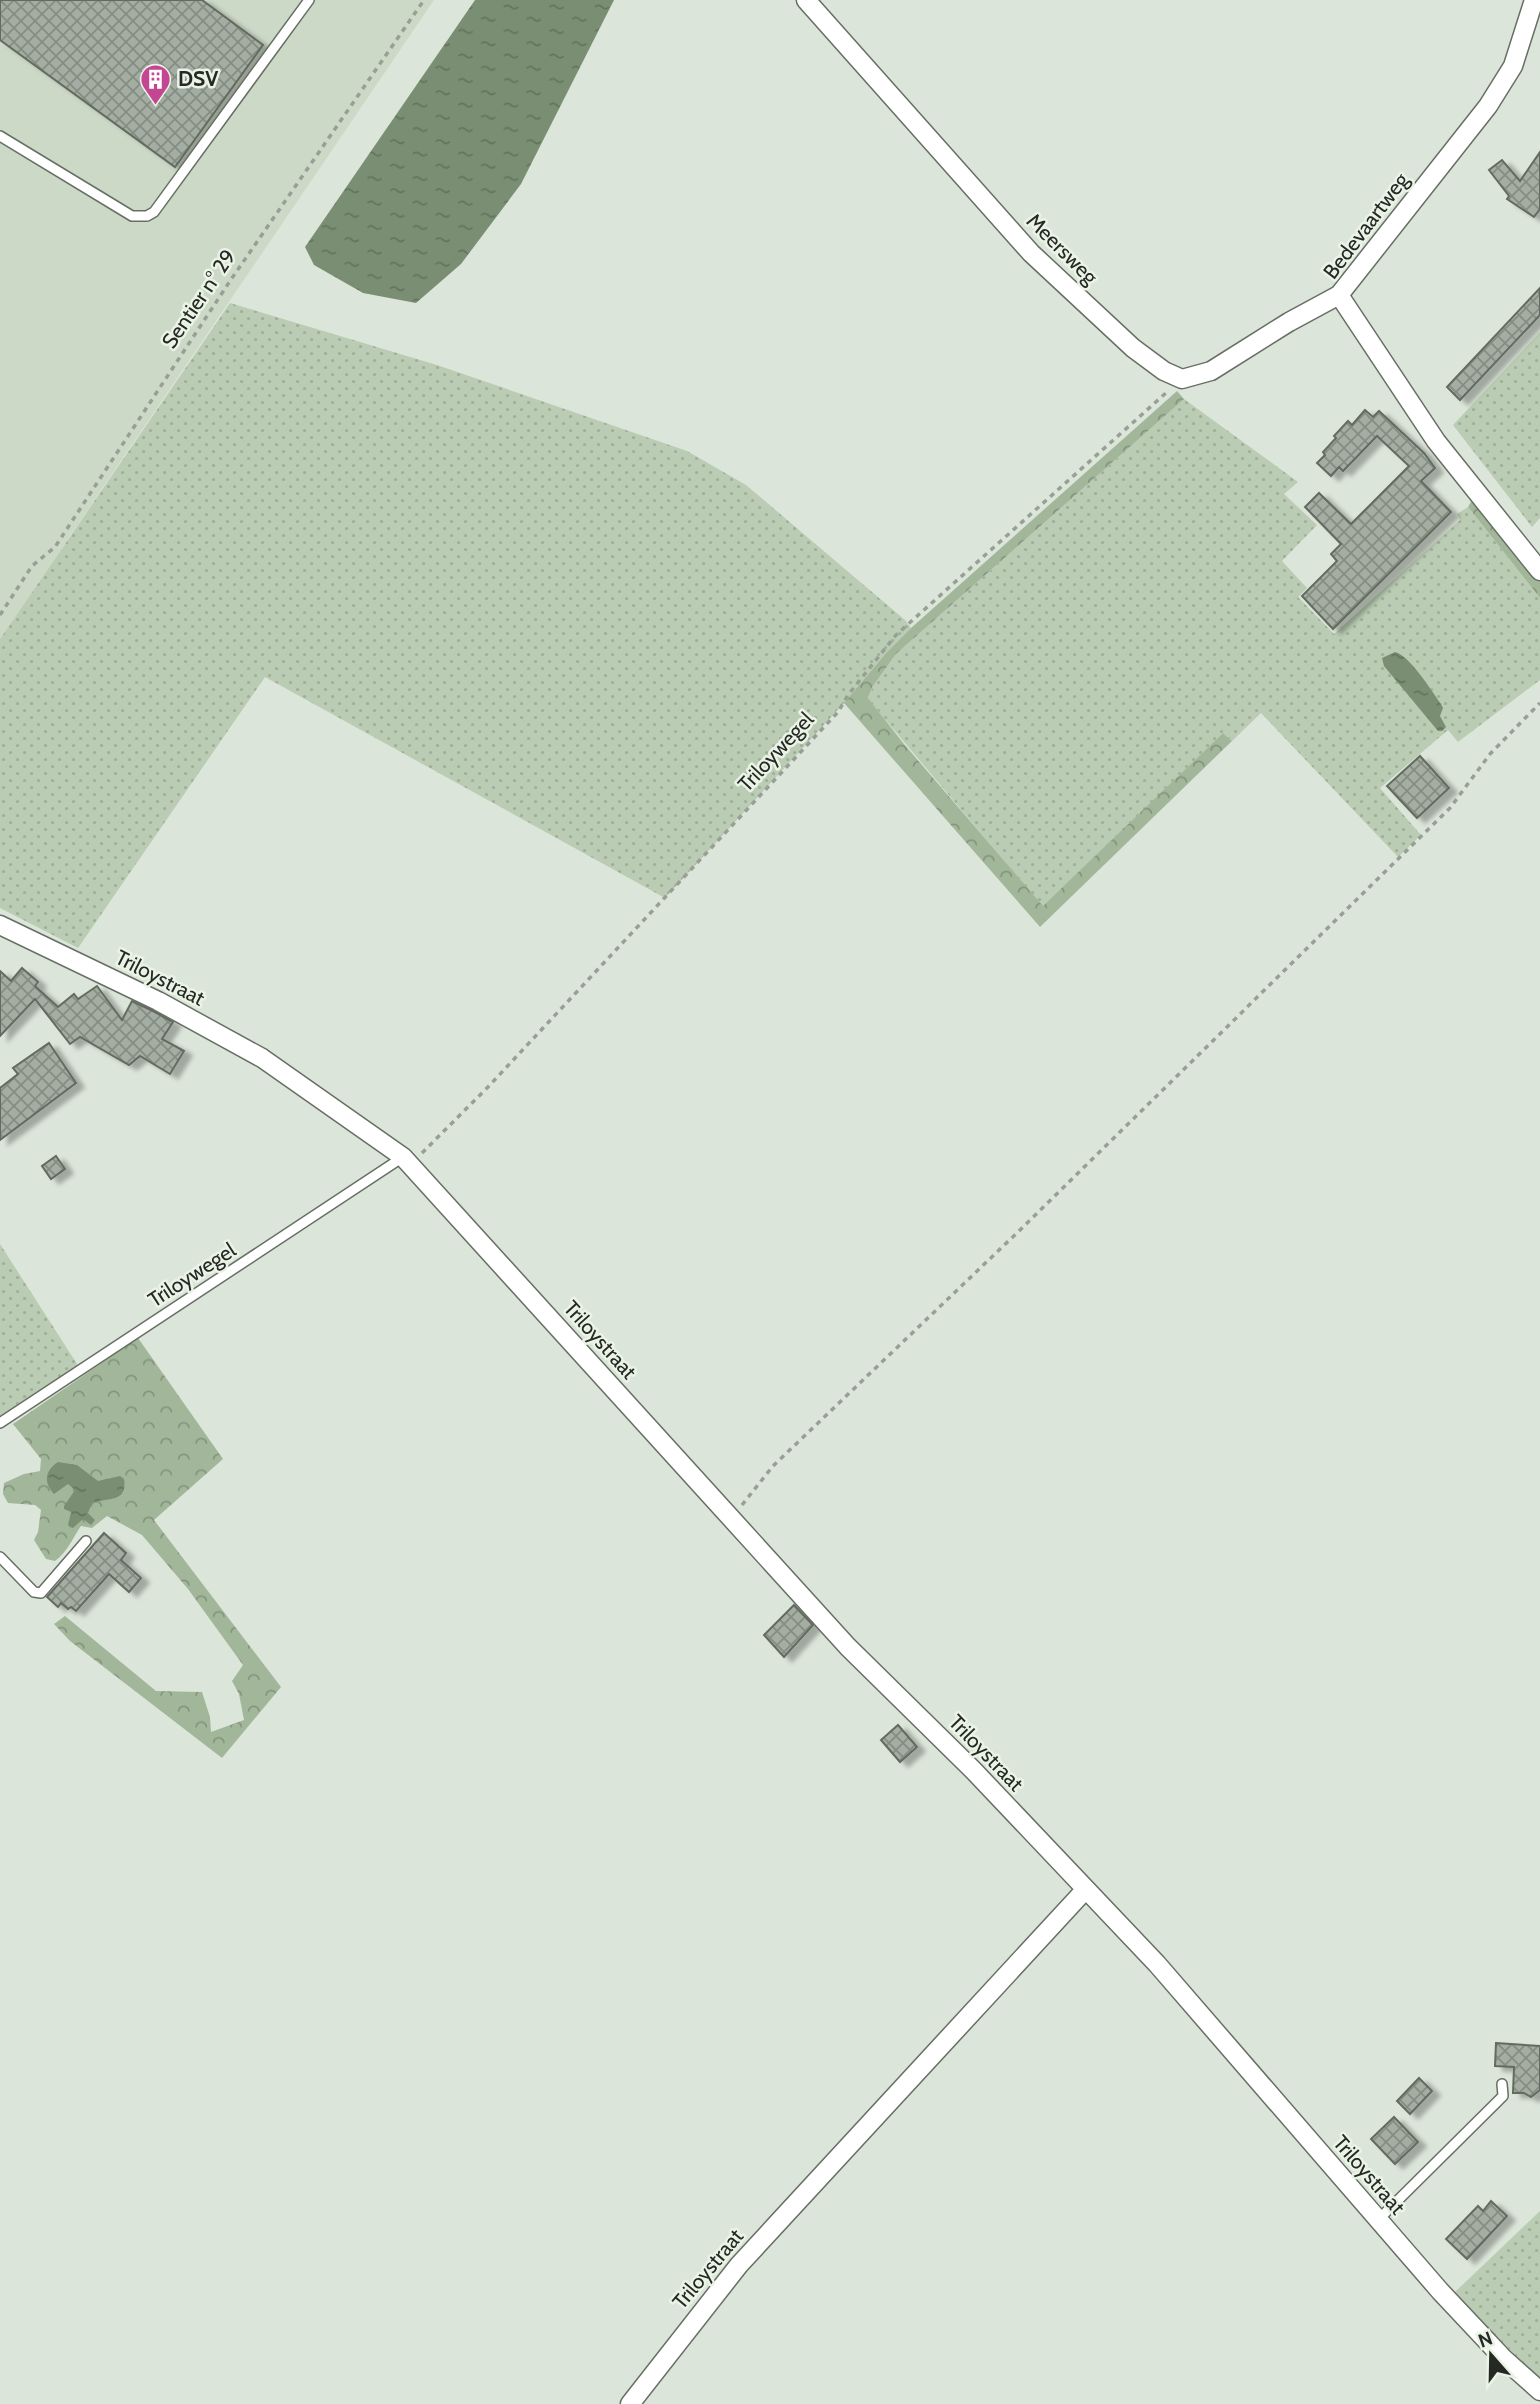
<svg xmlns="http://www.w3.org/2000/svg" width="1540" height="2404" viewBox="0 0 1540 2404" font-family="Cabin,sans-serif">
	<defs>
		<pattern id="grass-dots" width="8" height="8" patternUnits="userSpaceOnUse" patternTransform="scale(1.75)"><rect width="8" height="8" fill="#baccb3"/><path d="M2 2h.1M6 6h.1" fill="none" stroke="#a0af9a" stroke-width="1.8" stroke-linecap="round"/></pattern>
		<pattern id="forest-crowns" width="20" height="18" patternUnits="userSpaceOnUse" patternTransform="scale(1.75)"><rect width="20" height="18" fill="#a2b79a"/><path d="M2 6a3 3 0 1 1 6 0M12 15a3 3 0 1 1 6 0" fill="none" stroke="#84957d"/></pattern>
		<pattern id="water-ripples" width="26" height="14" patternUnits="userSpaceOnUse" patternTransform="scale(1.75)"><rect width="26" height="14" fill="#7a8e73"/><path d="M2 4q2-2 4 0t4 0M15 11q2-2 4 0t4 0" fill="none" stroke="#64745e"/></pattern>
		<pattern id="building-cross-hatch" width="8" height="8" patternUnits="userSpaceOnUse" patternTransform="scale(1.75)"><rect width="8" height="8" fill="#a4ada1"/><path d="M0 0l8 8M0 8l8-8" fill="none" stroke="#858d83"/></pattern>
		<filter id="shadow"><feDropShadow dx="8" dy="4.5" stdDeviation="2" flood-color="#0004"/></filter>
	</defs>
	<rect width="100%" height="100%" fill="#dce5d9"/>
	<polygon fill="#ccd9c7" points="0,0 434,0 0,639"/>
	<g fill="url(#grass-dots)">
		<polygon points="230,303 437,365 687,451 746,485 905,620 911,628 886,653 844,703 665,898 265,677 78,948 0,908 0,639"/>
		<polygon points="1540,332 1540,518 1532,527 1453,425"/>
		<polygon points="1184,399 1298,482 1284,494 1317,525 1282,561 1307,588 1298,597 1334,634 1460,520 1457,514 1468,507 1540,598 1540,680 1458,742 1448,730 1380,788 1421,835 1398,857 1261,713 1232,741 1223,733 1043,907 868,699 873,686 896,654"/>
		<polygon points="0,1244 79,1367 0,1418"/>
		<polygon points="1540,2211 1540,2380 1454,2293"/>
	</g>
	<g fill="url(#forest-crowns)">
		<polygon points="1177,391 1184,399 896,654 873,686 868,698 904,744 1043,906 1223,733 1232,741 1040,927 844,703 886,653 911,628"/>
		<polygon points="1472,500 1477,502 1540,582 1540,598 1468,507"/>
		<path d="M138,1338L223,1459L154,1520L281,1687L222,1758L70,1641L54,1624L65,1616L156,1691L202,1692L210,1717L211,1732L244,1720L239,1694L232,1681L243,1665L188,1589L142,1535L107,1516L92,1528L81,1526C72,1539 68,1551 55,1561L46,1559L34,1540L38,1532L41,1510L35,1505L8,1503L3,1494L4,1483L24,1474L40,1471L41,1459L13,1424Z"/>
	</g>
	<g fill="url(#water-ripples)">
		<polygon points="475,0 614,0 521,184 461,264 416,303 363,293 314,265 305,247"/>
		<path d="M1395,652C1410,656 1431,690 1441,704L1443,708L1440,716L1446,727L1442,731H1438L1384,666L1382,658Z"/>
		<path d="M58,1462L77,1465L98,1481L120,1476L124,1479C128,1504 106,1497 92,1503L88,1513L95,1520L91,1525L83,1519L73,1528L70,1527L68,1525L71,1512L64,1509V1506L75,1490L68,1484L54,1494C43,1483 45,1470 58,1462Z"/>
	</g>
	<g fill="url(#building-cross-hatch)" stroke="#636b60" stroke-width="2" filter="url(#shadow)">
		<polygon points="0,0 202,0 263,45 175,167 0,40"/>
		<polygon points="1540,152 1540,209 1534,217 1507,199 1509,196 1489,170 1502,160 1520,181"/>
		<polygon points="1540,288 1540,315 1460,400 1447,387"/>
		<polygon points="1365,410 1373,417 1379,411 1424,453 1435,468 1421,481 1451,512 1333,629 1302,596 1337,561 1331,554 1341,544 1305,507 1319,493 1351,524 1409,466 1377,436 1343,471 1339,467 1331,476 1317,463 1325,455 1323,452 1336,438 1334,436 1348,421 1352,425"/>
		<polygon points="1420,756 1449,788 1417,818 1387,786"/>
		<polygon points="22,968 38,982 35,986 58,1007 74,994 78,999 97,986 122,1020 132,1001 153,1011 173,1022 162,1039 184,1051 170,1074 140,1056 129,1065 80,1037 70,1044 35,999 0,1036 0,971 11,981"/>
		<polygon points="49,1043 76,1083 0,1140 0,1088 18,1074 13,1068"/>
		<polygon points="56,1156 65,1169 51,1179 42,1166"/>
		<polygon points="104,1533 126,1553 121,1560 141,1578 129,1592 109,1574 76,1611 71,1607 68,1609 61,1603 58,1607 47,1597"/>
		<polygon points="794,1605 813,1625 784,1657 764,1635"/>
		<polygon points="898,1725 917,1747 900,1762 881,1740"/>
		<polygon points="1496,2043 1540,2046 1540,2090 1531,2097 1524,2093 1513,2093 1514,2067 1495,2066"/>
		<polygon points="1419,2078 1432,2091 1410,2114 1397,2101"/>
		<polygon points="1394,2117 1418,2142 1395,2164 1371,2139"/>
		<polygon points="1491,2201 1507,2216 1467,2259 1446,2239 1478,2206 1483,2211"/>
	</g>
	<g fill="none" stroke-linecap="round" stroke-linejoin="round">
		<defs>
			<g id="service">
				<polyline points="0,136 132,216 147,216 154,212 309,0"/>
				<polyline points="0,1423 403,1157"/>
				<polyline points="0,1557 34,1592 41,1593 86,1541"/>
				<polyline points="1378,2220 1503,2096 1502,2084"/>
			</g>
			<g id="minor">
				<polyline points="806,0 1031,253 1133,348 1164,371 1182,379 1211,371 1289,322 1339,295 1488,106 1513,66 1534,0"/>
				<polyline points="1339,295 1436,441 1540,571"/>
				<polyline points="0,925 158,1001 262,1058 403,1157 848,1647 973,1770 1157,1964 1440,2291 1503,2358 1540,2391"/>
				<polyline points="630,2404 739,2265 1085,1890"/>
			</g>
		</defs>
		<use href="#service" stroke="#676f64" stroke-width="12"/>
		<use href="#minor" stroke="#676f64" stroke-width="21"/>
		<g stroke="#989f96" stroke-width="3.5" stroke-dasharray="5 5" stroke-linecap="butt">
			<polyline points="0,615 32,566 55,547 230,281 424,0"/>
			<polyline points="422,1153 488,1087 838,712 848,695 896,635 1167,392"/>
			<polyline points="742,1505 773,1466 1019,1231 1450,808 1490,754 1540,703"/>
		</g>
		<use href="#service" stroke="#fff" stroke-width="9"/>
		<use href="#minor" stroke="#fff" stroke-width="18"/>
	</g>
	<defs>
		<symbol id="building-pin" viewBox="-11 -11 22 30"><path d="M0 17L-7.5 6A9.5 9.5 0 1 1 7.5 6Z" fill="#c44591" stroke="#eaf3e6"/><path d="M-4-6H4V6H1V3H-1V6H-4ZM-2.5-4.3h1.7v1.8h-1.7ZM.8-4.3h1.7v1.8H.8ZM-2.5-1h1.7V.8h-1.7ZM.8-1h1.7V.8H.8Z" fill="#fff"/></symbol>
	</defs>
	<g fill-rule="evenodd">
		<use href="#building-pin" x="138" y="62" width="35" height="47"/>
	</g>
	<g text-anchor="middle" stroke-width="5" stroke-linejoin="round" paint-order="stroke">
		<g font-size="21" font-weight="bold" fill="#252924" stroke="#eaf3e6" text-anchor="start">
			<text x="178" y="86">DSV</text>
		</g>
		<g font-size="21" fill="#252924" stroke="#eaf3e6">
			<text transform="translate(1366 226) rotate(-53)" y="7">Bedevaartweg</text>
			<text transform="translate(1062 249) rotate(45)" y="7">Meersweg</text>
			<text transform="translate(199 299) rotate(-56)" y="7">Sentier n° 29</text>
			<text transform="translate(776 752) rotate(-47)" y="7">Triloywegel</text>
			<text transform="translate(160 978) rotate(27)" y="7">Triloystraat</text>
			<text transform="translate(192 1275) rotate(-33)" y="7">Triloywegel</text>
			<text transform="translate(600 1340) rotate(48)" y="7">Triloystraat</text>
			<text transform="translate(986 1753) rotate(46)" y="7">Triloystraat</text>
			<text transform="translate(1369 2175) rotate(49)" y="7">Triloystraat</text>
			<text transform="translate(708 2269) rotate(-50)" y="7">Triloystraat</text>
		</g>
	</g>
	<g transform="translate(1491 2355) rotate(340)" stroke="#eaf3e6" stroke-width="5" paint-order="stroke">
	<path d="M0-5L12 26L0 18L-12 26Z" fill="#252924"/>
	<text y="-10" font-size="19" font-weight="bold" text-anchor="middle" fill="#252924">N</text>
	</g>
</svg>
